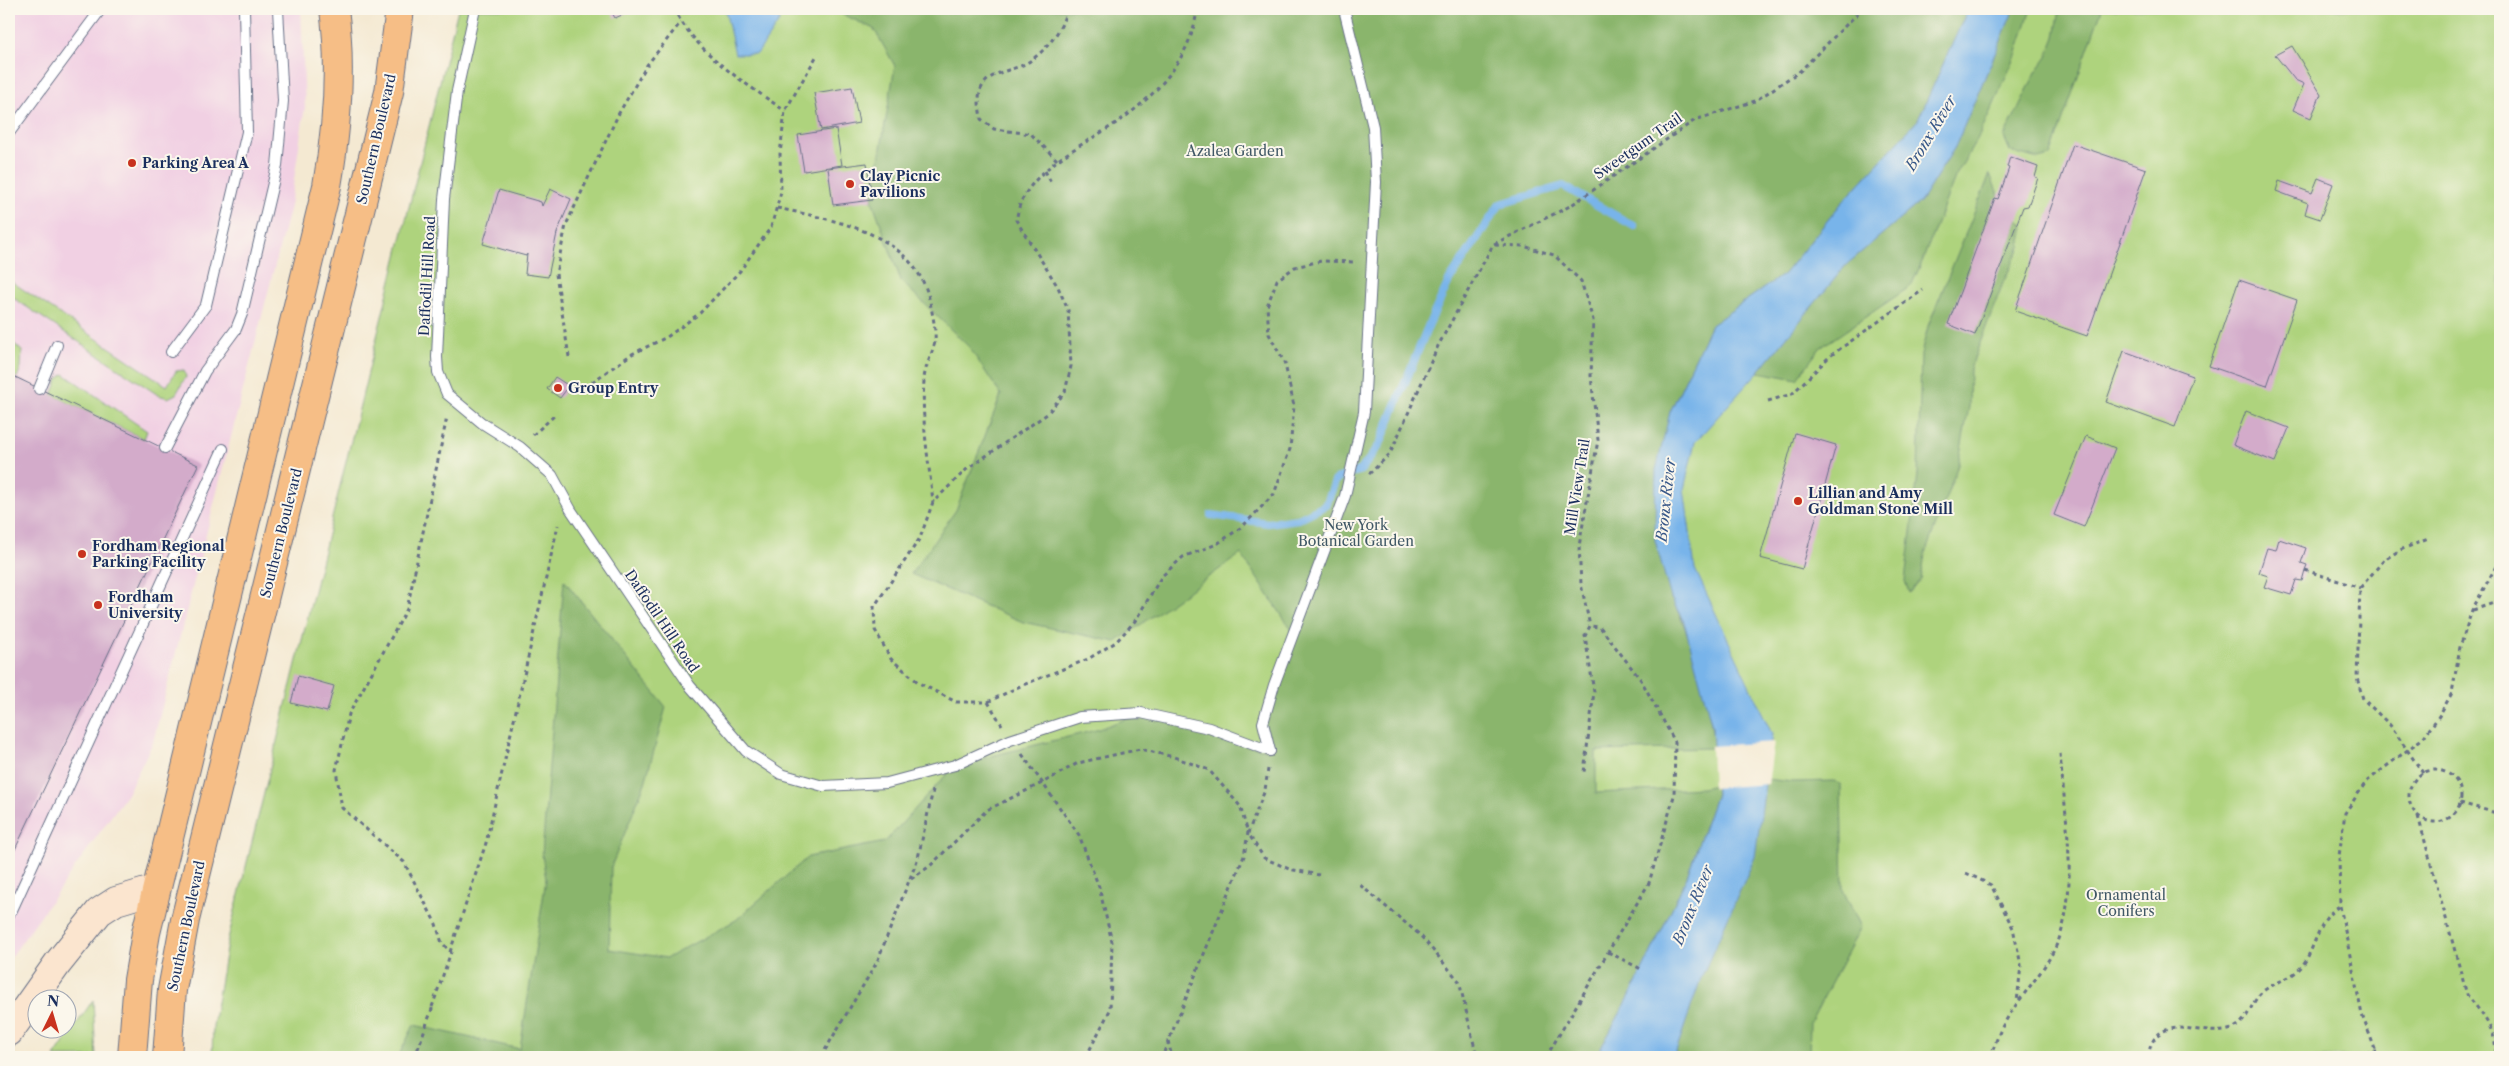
<svg xmlns="http://www.w3.org/2000/svg" width="2509" height="1066" viewBox="0 0 2509 1066" font-family="'Libre Caslon Text',serif">
	<rect width="100%" height="100%" fill="#fbf7ec"/>
	<filter id="ink" filterUnits="userSpaceOnUse"><feTurbulence type="fractalNoise" baseFrequency=".02" numOctaves="2"/><feDisplacementMap in="SourceGraphic" scale="10" xChannelSelector="R" yChannelSelector="G"/><feConvolveMatrix kernelMatrix="1 2 1 2 8 2 1 2 1" color-interpolation-filters="sRGB"/></filter>
	<filter id="wash" filterUnits="userSpaceOnUse"><feTurbulence type="fractalNoise" baseFrequency=".0096" numOctaves="4" result="noise"/><feDisplacementMap in="SourceGraphic" scale="20" xChannelSelector="R" yChannelSelector="G"/><feGaussianBlur stdDeviation="1.12" result="paint"/><feColorMatrix in="noise" values="0 0 0 0 0 0 0 0 0 0 0 0 0 0 0 0 0 1.4 0 .05"/><feComposite in="paint" operator="in"/></filter>
	<g filter="url(#wash)">
		<rect width="100%" height="100%" fill="#f4e9d2"/>
		<polygon fill="#f1d0e3" points="9,9 301,9 305,107 290,206 153,742 127,794 9,960"/>
		<g fill="#aed37d" stroke="#64816e">
			<polygon points="458,9 2500,9 2500,1057 212,1057 213,1026 227,943"/>
			<polygon points="9,280 167,386 176,371 184,370 186,377 176,394 168,398 158,395 9,295"/>
			<polygon points="9,339 22,351 21,367 17,378 9,374"/>
			<polygon points="64,374 147,431 144,439 52,395 58,379"/>
			<polygon points="93,1000 96,1057 54,1057"/>
		</g>
		<g fill="#8ab56c" stroke="#527265">
			<path d="M831,9H1968L1918,120L1840,205L1784,274L1711,325L1670,412L1671,598C1693,637 1710,704 1714,748L1596,751V793L1702,788L1716,785V794L1686,879L1632,992L1596,1057H398L414,1025L520,1049L546,879L542,855L564,580L666,707L645,783L611,867L609,949L667,958L736,920L808,857L885,842L955,765L1096,730L1141,713L1269,751L1263,723L1293,632L1241,554L1116,642L1023,622L911,574L956,510L1001,395L969,347L901,281L872,200L895,66L874,29Z"/>
			<polygon points="2014,9 2031,9 2016,55 1979,136 1955,177 1922,262 1911,286 1820,348 1797,379 1758,372 1846,265 1921,201 1955,147"/>
			<polygon points="2060,9 2102,9 2050,156 2038,159 2010,151 2004,137 2036,72 2047,57 2055,37"/>
			<polygon points="1990,174 2002,204 2024,226 2020,247 2003,283 1970,369 1969,407 1958,465 1925,554 1921,579 1909,593 1905,581 1918,474 1921,354 1928,326"/>
			<polygon points="1766,779 1792,782 1835,781 1841,785 1843,890 1861,927 1810,1023 1809,1057 1674,1057"/>
		</g>
		<g fill="#78b4ea" stroke="#4a72a4">
			<polygon points="725,9 781,9 779,22 757,54 735,54"/>
			<polygon points="1968,9 2014,9 1955,147 1921,201 1846,265 1758,372 1695,442 1684,489 1695,569 1772,734 1755,857 1701,978 1674,1057 1596,1057 1632,992 1686,879 1716,794 1712,726 1684,622 1671,598 1655,540 1656,470 1670,412 1711,325 1784,274 1840,205 1918,120"/>
		</g>
		<polygon fill="#f4e9d2" points="1774,742 1768,784 1713,788 1711,746"/>
		<g fill="none" stroke-linecap="round" stroke-linejoin="round">
			<polyline stroke="#78b4ea" stroke-width="8" points="1211,515 1268,523 1298,519 1326,505 1336,479 1361,470 1380,444 1429,324 1449,281 1500,204 1563,186 1634,226"/>
		</g>
		<g id="blocks">
			<g fill="#d3abca">
				<polygon points="610,9 636,9 615,18"/>
				<polygon points="2292,46 2321,94 2311,118 2293,110 2304,84 2295,80 2275,55"/>
				<polygon points="852,87 859,123 821,130 814,93"/>
				<polygon points="836,129 842,165 804,171 798,135"/>
				<polygon points="2073,144 2146,169 2087,336 2015,311"/>
				<polygon points="2010,157 2038,167 2035,177 2038,178 2028,206 2023,207 1975,335 1948,324 1995,198 1998,199 2009,168 2007,167"/>
				<polygon points="867,163 872,200 833,205 828,168"/>
				<polygon points="2318,178 2333,184 2320,219 2305,214 2308,203 2276,191 2279,181 2312,193"/>
				<polygon points="550,189 571,199 557,233 548,277 525,274 527,254 526,256 483,244 499,190 541,202 542,206"/>
				<polygon points="2239,280 2297,300 2267,386 2209,366"/>
				<polygon points="2124,351 2193,376 2175,427 2106,402"/>
				<polygon points="9,374 198,465 9,862"/>
				<polygon points="555,377 569,386 560,398 547,389"/>
				<polygon points="2246,411 2289,428 2275,462 2233,445"/>
				<polygon points="1795,433 1836,445 1802,569 1760,558"/>
				<polygon points="2086,436 2115,448 2084,527 2054,515"/>
				<polygon points="2279,539 2306,548 2301,563 2307,565 2305,570 2302,581 2296,580 2291,595 2264,587 2268,576 2259,573 2267,548 2276,550"/>
				<polygon points="298,676 334,686 327,712 291,703"/>
			</g>
		</g>
	</g>
	<g filter="url(#ink)">
		<use href="#blocks" fill-opacity="0" stroke="#677087" stroke-width="1"/>
		<g fill="none" stroke-linecap="round" stroke-linejoin="round">
			<defs>
				<g id="lane">
					<polyline points="475,9 457,91 444,199 437,357 438,372 447,394 482,423 520,447 552,475 571,510 690,686 746,751 781,774 823,786 887,783 955,765 1010,740 1080,717 1141,713 1209,728 1270,751"/>
					<polyline points="9,133 101,9"/>
					<polyline points="171,352 206,305 247,132 244,9"/>
					<polyline points="39,389 57,345"/>
					<polyline points="165,448 205,371 236,329 242,314 277,166 283,101 278,9"/>
					<polyline points="1270,751 1263,723 1274,685 1345,496 1364,412 1376,182 1373,127 1344,9"/>
					<polyline points="9,913 12,910 223,449"/>
				</g>
				<polyline id="secondary" points="9,1032 58,963 99,912 116,901 156,889"/>
				<g id="primary">
					<path d="M132,1057L138,980L146,933L327,186C337,128 342,68 334,9"/>
					<polyline points="167,1057 172,990 185,920 389,92 400,9"/>
				</g>
			</defs>
			<use href="#lane" stroke="#677087" stroke-width="12"/>
			<use href="#secondary" stroke="#677087" stroke-width="30"/>
			<use href="#primary" stroke="#677087" stroke-width="30"/>
			<g stroke="#677087" stroke-width="3" stroke-dasharray="4 4" stroke-linecap="butt">
				<path d="M674,9C698,55 744,82 785,111"/>
				<polyline points="831,9 831,10"/>
				<path d="M1197,9C1191,64 1147,105 1102,132C1073,150 1040,167 1023,198C1019,204 1018,213 1016,220L1058,287L1068,310L1071,366L1065,392L1047,414L967,469L933,502L920,538L874,607L875,630L891,659L919,683L956,702H988L1018,687L1088,659L1116,642L1135,621L1162,576L1183,557L1217,544L1243,526L1274,494L1290,449L1294,406L1285,364L1269,334L1267,306L1277,280L1295,267L1321,261L1355,262"/>
				<path d="M1057,160L1031,134L994,129L981,119C980,110 977,98 981,89C990,69 1015,72 1030,61C1046,50 1064,29 1066,9"/>
				<polyline points="1045,171 1051,182"/>
				<path d="M777,208C838,221 918,233 931,307C933,317 936,330 935,341C933,354 924,367 924,381C921,421 929,462 933,502"/>
				<polyline points="1494,244 1570,206 1695,120 1755,101 1800,71 1862,9"/>
				<polyline points="569,357 556,274 566,225 619,113 647,65 681,22"/>
				<polyline points="592,382 632,354 667,337 700,313 740,271 771,227 781,192 780,154 785,111 816,57"/>
				<polyline points="1768,401 1792,394 1830,356 1923,290"/>
				<polyline points="533,435 555,415"/>
				<polyline points="1369,474 1390,454 1438,346 1493,245 1523,246 1554,255 1581,281 1593,320 1591,376 1598,440 1579,546 1581,584 1590,626 1585,636 1594,692 1584,772"/>
				<polyline points="2305,570 2360,588"/>
				<polyline points="2473,610 2500,601"/>
				<polyline points="988,702 1002,725"/>
				<polyline points="1022,754 1079,835 1099,887 1112,942 1110,1010 1086,1057"/>
				<polyline points="1268,769 1265,790 1248,833 1264,858 1289,869 1319,875"/>
				<circle cx="2435" cy="796" r="26"/>
				<polyline points="2423,773 2390,725 2363,699 2357,678 2360,588 2384,560 2400,550 2428,539"/>
				<polyline points="2460,803 2500,814"/>
				<path d="M2418,816L2467,995C2482,1013 2499,1033 2495,1057"/>
				<polyline points="1966,873 1991,885 2013,928 2021,965 2017,1002"/>
				<polyline points="911,879 930,866 987,810 1044,782 1078,763 1140,749 1174,757 1209,770 1240,806 1248,833 1244,856 1162,1057"/>
				<polyline points="1360,885 1420,935 1459,981 1477,1057"/>
				<polyline points="450,952 486,843 558,525"/>
				<polyline points="1608,952 1643,970"/>
				<polyline points="432,1007 451,952 442,943 436,924 404,862 342,808 336,770 349,714 407,609 447,417"/>
				<polyline points="1168,1041 1172,1057"/>
				<polyline points="415,1057 433,1006"/>
				<polyline points="821,1057 877,962 918,858 933,790"/>
				<polyline points="1546,1057 1649,883 1674,796 1675,742 1641,680 1600,627 1590,626"/>
				<path d="M1990,1057C1995,1046 1998,1033 2005,1022C2021,994 2047,970 2059,939C2079,884 2064,811 2060,753"/>
				<path d="M2148,1057C2156,1003 2210,1045 2237,1026C2249,1018 2251,1003 2261,993C2273,982 2292,979 2302,966C2316,948 2318,917 2340,906"/>
				<polyline points="2341,1057 2350,1054 2376,1052"/>
				<polyline points="2378,1057 2362,1015 2340,906 2339,856 2345,813 2366,782 2423,738 2439,716 2452,693 2460,647 2472,610 2500,559"/>
			</g>
			<use href="#lane" stroke="#fff" stroke-width="10"/>
			<use href="#secondary" stroke="#fbe5cf" stroke-width="28"/>
			<use href="#primary" stroke="#f6be86" stroke-width="28"/>
		</g>
	</g>
	<g fill="#c8321e" stroke="#fbf7ec" stroke-width="2">
		<circle cx="132" cy="163" r="5"/>
		<circle cx="850" cy="184" r="5"/>
		<circle cx="558" cy="388" r="5"/>
		<circle cx="1798" cy="501" r="5"/>
		<circle cx="82" cy="554" r="5"/>
		<circle cx="98" cy="605" r="5"/>
	</g>
	<g text-anchor="middle" stroke-width="4" stroke-linejoin="round" paint-order="stroke">
		<g font-size="14" fill="#1b2f5e" stroke="#fbf7ec">
			<text transform="translate(376 139) rotate(-77)" y="5">Southern Boulevard</text>
			<text transform="translate(1638 146) rotate(-35)" y="5">Sweetgum Trail</text>
			<text transform="translate(427 276) rotate(-87)" y="5">Daffodil Hill Road</text>
			<text transform="translate(1577 487) rotate(-81)" y="5">Mill View Trail</text>
			<text transform="translate(281 533) rotate(-76)" y="5">Southern Boulevard</text>
			<text transform="translate(662 621) rotate(56)" y="5">Daffodil Hill Road</text>
			<text transform="translate(186 926) rotate(-78)" y="5">Southern Boulevard</text>
		</g>
		<g font-size="14" fill="#405866" stroke="#fbf7ec">
			<text x="1235" y="156">Azalea Garden</text>
			<text x="1356" y="530">New York<tspan x="1356" dy="16">Botanical Garden</tspan></text>
			<text x="2126" y="900">Ornamental<tspan x="2126" dy="16">Conifers</tspan></text>
		</g>
		<g font-size="14" font-weight="bold" fill="#1b2f5e" stroke="#fbf7ec" text-anchor="start">
			<text x="142" y="168">Parking Area A</text>
			<text x="860" y="181">Clay Picnic<tspan x="860" dy="16">Pavilions</tspan></text>
			<text x="568" y="393">Group Entry</text>
			<text x="1808" y="498">Lillian and Amy<tspan x="1808" dy="16">Goldman Stone Mill</tspan></text>
			<text x="92" y="551">Fordham Regional<tspan x="92" dy="16">Parking Facility</tspan></text>
			<text x="108" y="602">Fordham<tspan x="108" dy="16">University</tspan></text>
		</g>
		<g font-size="15" font-style="italic" fill="#375788" stroke="#fbf7ec">
			<text transform="translate(1931 133) rotate(-59)" y="5">Bronx River</text>
			<text transform="translate(1666 500) rotate(-84)" y="5">Bronx River</text>
			<text transform="translate(1693 905) rotate(-68)" y="5">Bronx River</text>
		</g>
	</g>
	<rect width="2509" height="1066" fill="none" stroke="#fbf7ec" stroke-width="30"/>
	<g transform="translate(52 1014) rotate(5)"><circle r="24" fill="#fbf7ec" stroke="#a1a7b3"/>
	<path d="M0-4L9 19L0 12L-9 19Z" fill="#c8321e"/>
	<text y="-8" font-size="14" font-weight="bold" text-anchor="middle" fill="#1b2f5e">N</text>
	</g>
</svg>
